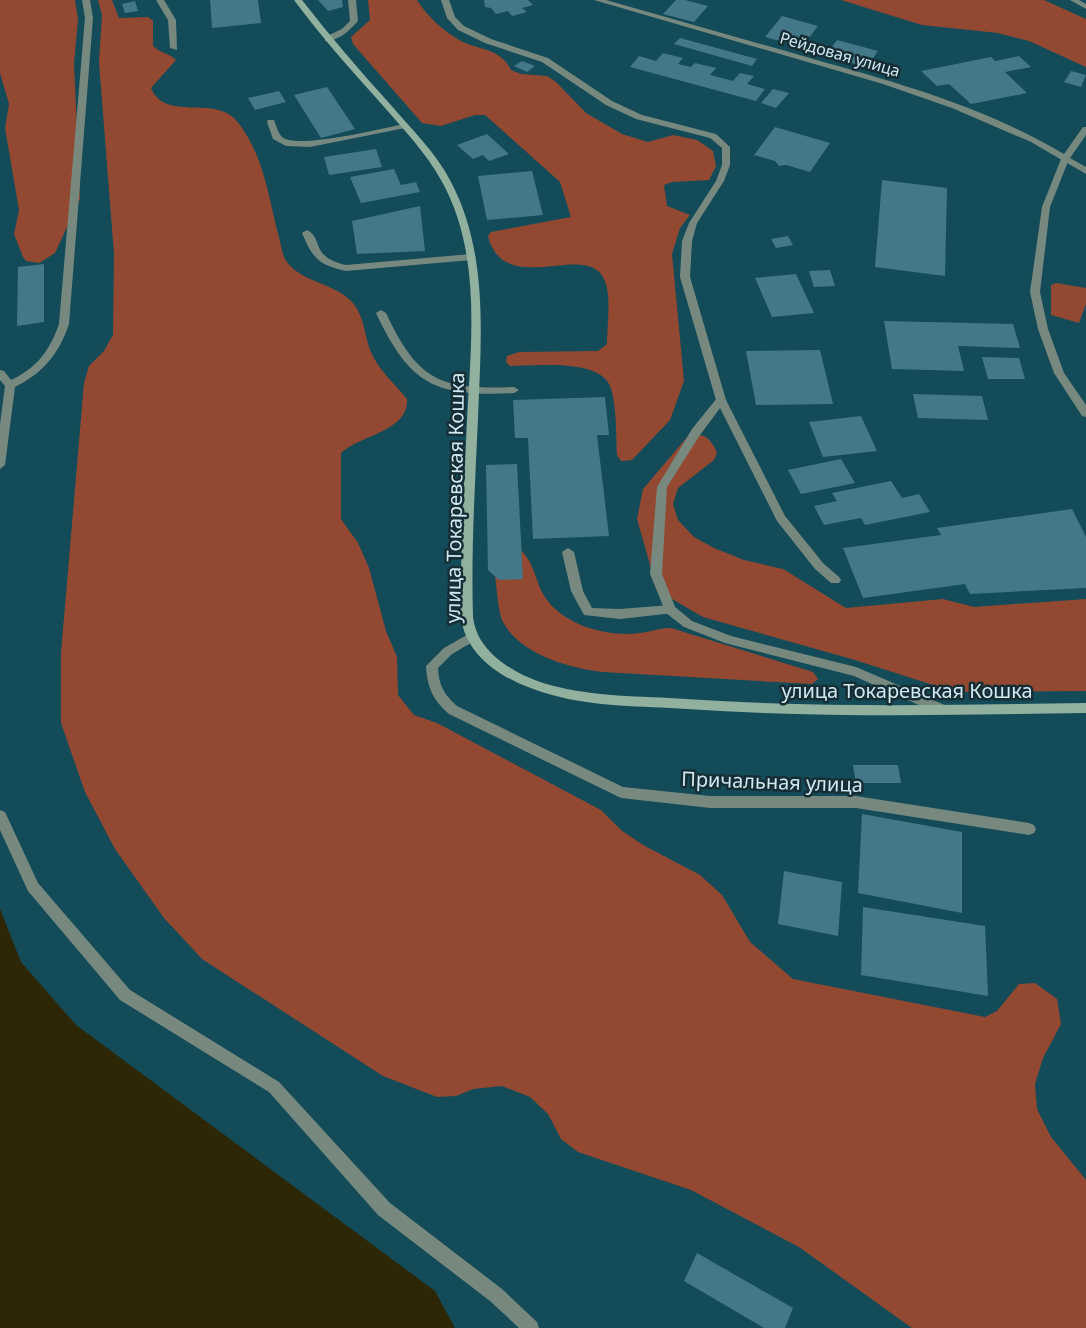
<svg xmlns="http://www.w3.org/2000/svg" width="1086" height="1328" viewBox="0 0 1086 1328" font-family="'Noto Sans',sans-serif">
	<rect width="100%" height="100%" fill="#134b59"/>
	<g fill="#934931">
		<polygon points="0,0 75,0 78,19 74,63 80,199 55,253 39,263 26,261 23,257 14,234 19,210 5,128 9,104 0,73"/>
		<path d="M98,0H112L119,18L148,17L153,21V46C160,53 169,53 176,60L151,88C165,122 214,95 236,120C262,151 268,193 277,230C280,239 281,249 284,257C296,282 334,282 352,302C365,317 364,335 371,352C379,371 395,384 407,399C409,431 360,435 341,453V519L358,543L369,568L386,631L397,657L398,695L414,715L437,723L601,810L621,830L643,845L700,875L722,895L750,942L793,979L985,1017L997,1011L1019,984L1035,983L1057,999L1061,1024L1043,1058L1035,1084L1037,1109L1051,1137L1086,1180V1328H912L799,1247L691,1190L578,1152L561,1139L548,1114L530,1097L502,1086L473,1089L456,1096L437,1097L383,1076L202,959L164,918L115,849L85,792L61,723V653L84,383L89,366L104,351L113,335L114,254L99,62L102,15Z"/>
		<path d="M368,0H417C428,17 443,31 461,41C481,51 500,48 511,70L521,74L547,76L556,82L586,113L622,134L648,142L673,135L697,140L713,151L716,166L709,180L672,182L664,185L667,206L690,215L680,228L672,254L684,381L670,420L632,460L621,461L617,455C616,437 617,399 609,384C596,359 535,366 510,366L506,362L507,356L519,352L598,351L607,344C607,326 611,302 606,284C592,235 505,302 488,236L491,232L571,217L560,182L485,115H475L441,126L422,123L353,44L351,37L370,20Z"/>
		<polygon points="841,0 1044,0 1086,19 1086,67 1029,41 998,33 922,25"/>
		<polygon points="1056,283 1086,288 1086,304 1079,323 1051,315 1051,285"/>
		<path d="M695,434C707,435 713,442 717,453L714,460L678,488L673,504L678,520L694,537L714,548L744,560L783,569L846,608L943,599L974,607L1086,599V691L955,692L855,660L703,617L672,599L651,568L637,519L643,489L689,435Z"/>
		<path d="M515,546C532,556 534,575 542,592C558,624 607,638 640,633C651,632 658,628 671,628L813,672L818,679L812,684L603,672C570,668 521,655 503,622C497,610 495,568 493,553Z"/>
	</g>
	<polygon fill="#2d2706" points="0,909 21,962 76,1025 435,1291 455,1328 0,1328"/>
	<g fill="#447888">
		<polygon points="210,0 258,0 261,23 212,28"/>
		<polygon points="318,0 342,0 343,7 328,11"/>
		<polygon points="484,0 528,0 533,5 522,8 527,12 512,16 508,11 496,14 491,8 485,7"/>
		<polygon points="676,0 685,0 708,6 694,22 663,14"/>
		<polygon points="135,1 138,11 125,13 122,4"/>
		<polygon points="782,16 818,26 802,47 765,37"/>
		<polygon points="680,38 757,59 752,66 674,44"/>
		<polygon points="837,40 878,51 867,67 825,56"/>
		<polygon points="663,53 683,58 678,64 691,67 695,63 716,68 710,75 733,81 740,73 754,76 747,84 765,89 756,101 630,67 639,56 656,61"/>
		<polygon points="1019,56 1031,67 1005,72 1027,93 971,104 949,84 937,86 921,71 991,57 995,61"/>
		<polygon points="522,61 535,66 527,72 514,66"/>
		<polygon points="1071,71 1086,75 1081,87 1064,82"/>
		<polygon points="327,87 355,129 321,138 294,95"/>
		<polygon points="773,89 789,93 776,108 761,103"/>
		<polygon points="279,91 286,102 255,110 248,98"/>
		<polygon points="775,127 830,143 810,172 786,165 779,166 775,161 754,155"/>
		<polygon points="487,134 509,154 489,161 483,155 473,159 457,145"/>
		<polygon points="376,149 382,167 329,175 324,157"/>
		<polygon points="394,169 401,185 416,182 420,192 361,203 350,177"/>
		<polygon points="532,171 543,215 487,220 478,176"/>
		<polygon points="882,180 947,188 945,276 875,267"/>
		<polygon points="420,206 425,251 357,254 352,221"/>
		<polygon points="788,236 793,245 776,248 771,239"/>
		<polygon points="44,264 44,322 17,326 18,267"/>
		<polygon points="830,270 835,286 814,287 809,271"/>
		<polygon points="796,274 814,313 772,317 755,278"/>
		<polygon points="884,321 1013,324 1020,348 958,346 964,371 892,369"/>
		<polygon points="820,350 833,404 756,405 746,351"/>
		<polygon points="982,357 1019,358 1025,379 988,379"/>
		<polygon points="913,394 982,396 988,420 918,418"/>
		<polygon points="605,397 609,435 597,435 609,536 533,539 528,438 515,438 513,400"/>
		<polygon points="861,416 877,451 823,457 809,422"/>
		<polygon points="841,459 855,483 801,494 788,470"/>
		<polygon points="517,464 523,579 499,580 488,570 486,465"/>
		<polygon points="891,481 902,498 919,494 930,512 865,525 861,518 824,525 814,506 837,501 832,493"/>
		<polygon points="1072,509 1086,537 1086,588 970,594 965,584 863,598 843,548 941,535 937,528"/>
		<polygon points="853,765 898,765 901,783 856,783"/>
		<polygon points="862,814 962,832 962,913 858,893"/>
		<polygon points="784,871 842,882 838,936 778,924"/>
		<polygon points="863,907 985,926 988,996 861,975"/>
		<polygon points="697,1253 793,1308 785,1328 764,1328 684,1281"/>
	</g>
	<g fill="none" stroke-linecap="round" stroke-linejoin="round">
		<g fill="#77897e" fill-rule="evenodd">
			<path d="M82,0H90L93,18L69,324C59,354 43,373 15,387L5,465L0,469V424L5,386L0,380V370L4,371L11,380C37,368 50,350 59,324L85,18Z"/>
			<polygon points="156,0 164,0 176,20 177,50 170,48 168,20"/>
			<path d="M348,0H356L358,21C349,31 339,41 325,41V37L342,29L350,21Z"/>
			<polygon points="441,0 449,0 455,17 464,26 491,39 548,58 612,101 642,115 716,134 730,147 730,165 724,181 697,223 692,241 690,277 726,400 785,516 823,563 839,577 841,580 839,583 831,583 815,569 777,521 716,400 680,277 682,241 689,223 716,181 722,165 722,148 710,138 636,119 606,105 542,62 485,43 458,30 447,18"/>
			<path d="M594,0H606C675,20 744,39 813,59C899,83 987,108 1064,154L1083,127H1086V135L1070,158L1086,167V174L1031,142L952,108L883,84Z"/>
			<polygon points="1070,0 1079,0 1086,4 1086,9"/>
			<path d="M268,120H274C276,125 278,133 282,137C296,150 383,128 405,124L409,126L405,128L310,147L286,146L273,139L267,122Z"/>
			<path d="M307,230C324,239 310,257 346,265L471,254L476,257L471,260L346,271C319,265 313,259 302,233Z"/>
			<path d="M381,310L386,313C418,381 440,390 514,387L519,390L514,393C435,397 410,385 376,313Z"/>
			<polygon points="568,548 574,552 583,591 592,608 620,609 670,605 674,607 676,610 674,613 620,619 584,615 571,591 562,552"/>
			<path d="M472,632L476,634L478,637L476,640L452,654L438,668C439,686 444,694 457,706L623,787L710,796H856L1029,823L1034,825L1036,829L1034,833L1029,835L856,808H710L621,798L449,714C433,700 427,687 426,666L444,648Z"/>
			<polygon points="0,810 5,812 38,883 130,990 279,1082 390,1203 502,1289 537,1322 539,1328 519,1328 490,1301 378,1215 269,1092 120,1000 28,891 0,830"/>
		</g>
		<g fill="#77897e" fill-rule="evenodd">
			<polygon points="1065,156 1069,159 1050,207 1040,292 1048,329 1064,373 1086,405 1086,417 1082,416 1054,373 1038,329 1030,292 1042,207 1061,159"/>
			<polygon points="721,397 726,400 700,435 667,487 662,574 675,607 692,621 731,636 856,667 947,706 949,710 947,714 939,714 854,676 725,643 684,627 666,613 650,574 657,487 692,429 717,398"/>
		</g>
		<path fill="#92b09e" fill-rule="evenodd" d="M294,0H302C330,36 359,70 390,104C411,129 436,152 451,182C489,254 481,339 478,418C475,484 471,551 473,617C477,654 518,676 550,685C594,697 641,696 686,699C819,708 953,705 1086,703V713C953,715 820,718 687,709C642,706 595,707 552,695C513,685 466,661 461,617C460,552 464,486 467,421C471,342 482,252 441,180C426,153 405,131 385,108C354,73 322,38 294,0Z"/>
	</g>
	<g text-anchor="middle" stroke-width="5" stroke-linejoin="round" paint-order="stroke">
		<g font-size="16" fill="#cfe9f2" stroke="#172d34">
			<text transform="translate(840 54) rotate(16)" y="6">Рейдовая улица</text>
		</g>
		<g font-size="20" fill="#cfe9f2" stroke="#172d34">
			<text transform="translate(455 498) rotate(-89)" y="7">улица Токаревская Кошка</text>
			<text x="907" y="698">улица Токаревская Кошка</text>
			<text transform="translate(772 782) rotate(2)" y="7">Причальная улица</text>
		</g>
	</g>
</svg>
